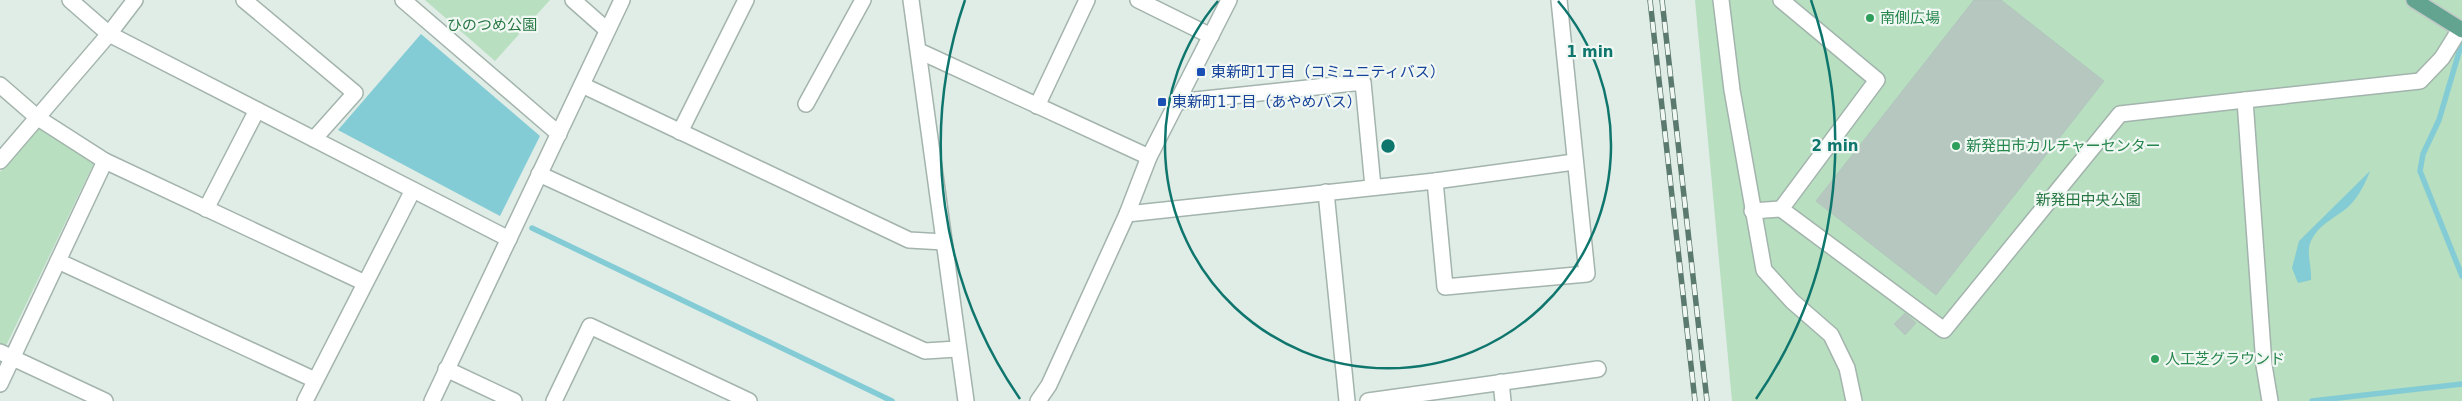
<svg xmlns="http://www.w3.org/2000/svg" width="2462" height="401" viewBox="0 0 2462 401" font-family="'DejaVu Sans','Noto Sans JP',sans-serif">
	<rect width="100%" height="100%" fill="#e0ece6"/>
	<g fill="#b7dfc0">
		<polygon points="425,0 550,0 495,61"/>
		<polygon points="1695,0 2462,0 2462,401 1732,401"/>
		<polygon points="38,128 94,163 5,348 0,345 0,172"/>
	</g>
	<g fill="#84ccd5">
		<polygon points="421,34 540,136 500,216 338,130"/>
		<path d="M2370,171C2366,182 2359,196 2350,205C2338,217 2321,222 2312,239C2305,251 2312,265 2311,280L2298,283L2292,268L2299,241Z"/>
	</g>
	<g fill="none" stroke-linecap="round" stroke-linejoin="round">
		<g stroke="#84ccd5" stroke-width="5.5">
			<polyline points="2462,42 2439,120 2423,154 2420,171 2462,276"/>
			<polyline points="532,228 892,401"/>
			<polyline points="2312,401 2462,384"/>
		</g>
	</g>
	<g fill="#b5c7bf" stroke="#b2c6bd">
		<polygon points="1974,0 2001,0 2104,81 1936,295 1816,201"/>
		<polygon points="1905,313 1916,323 1905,335 1894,324"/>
	</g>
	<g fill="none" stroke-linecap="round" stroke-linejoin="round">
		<defs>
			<g id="minor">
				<polyline points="70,0 109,34 509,239"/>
				<polyline points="244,0 355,93 314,139"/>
				<polyline points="403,0 559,134"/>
				<polyline points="573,0 607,30"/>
				<polyline points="911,0 966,401"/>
				<polyline points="1138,0 1211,36"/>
				<polyline points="1721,0 1732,90 1764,270 1792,301 1831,335 1847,368 1854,401"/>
				<polyline points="1781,0 1877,80 1781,209 1944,330 2120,114 2245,100"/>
				<polyline points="919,51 1149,157"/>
				<polyline points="0,85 38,118 105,161 365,283"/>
				<polyline points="582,85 909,240 944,242"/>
				<polyline points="1176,102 1363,82 1373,187"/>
				<polyline points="806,104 863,0"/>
				<polyline points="1037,106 1087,0"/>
				<polyline points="680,132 746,0"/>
				<polyline points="0,161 109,34 135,0"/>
				<polyline points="539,174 925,351 957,349"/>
				<polyline points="1435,181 1445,287 1587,274 1559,0"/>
				<polyline points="1326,192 1347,401"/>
				<polyline points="206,209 257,110"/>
				<polyline points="1752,211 1781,209"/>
				<polyline points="1127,214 1435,181 1574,162"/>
				<polyline points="58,261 315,380"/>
				<polyline points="0,352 105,401"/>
				<polyline points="446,369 514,401"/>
				<polyline points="1501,382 1503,401"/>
				<polyline points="0,384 105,161"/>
				<polyline points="305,401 413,190"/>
				<polyline points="432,401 622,0"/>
				<polyline points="554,401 590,326 749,401"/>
				<polyline points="1038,401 1049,385 1127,214 1149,157 1229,0"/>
				<polyline points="1368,401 1598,369"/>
				<polyline points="2270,401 2264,365 2245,100 2420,81 2442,58 2460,29"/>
			</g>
			<polyline id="major" points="2414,0 2462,30"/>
		</defs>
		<use href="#minor" stroke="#a3b4ad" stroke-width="18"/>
		<use href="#major" stroke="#c1c9c6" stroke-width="18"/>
		<use href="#minor" stroke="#fff" stroke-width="15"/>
		<use href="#major" stroke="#62a490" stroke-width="15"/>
		<defs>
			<g id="rail">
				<polyline points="1650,0 1695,401"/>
				<polyline points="1662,0 1707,401"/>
			</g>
		</defs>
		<use href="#rail" stroke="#5a796f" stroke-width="5.5"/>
		<use href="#rail" stroke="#f1f8f4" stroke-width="4" stroke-dasharray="11" stroke-linecap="butt"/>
	</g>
	<g fill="none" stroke="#0f766e" stroke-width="2.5">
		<path d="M1558 1A223 223 0 1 1 1218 1"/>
		<path d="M1020 399A447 447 0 0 1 965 0M1811 0A447 447 0 0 1 1756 399"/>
	</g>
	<g fill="#2e9e5b" stroke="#f1f8f4" stroke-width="2">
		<circle cx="1870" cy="18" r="5"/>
		<circle cx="1956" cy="146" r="5"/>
		<circle cx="2155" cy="359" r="5"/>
	</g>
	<g fill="#1a4fb4" stroke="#f1f8f4" stroke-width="2">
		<rect x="1196" y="67" width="10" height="10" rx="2.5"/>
		<rect x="1157" y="97" width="10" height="10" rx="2.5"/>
	</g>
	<g text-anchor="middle" stroke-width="4.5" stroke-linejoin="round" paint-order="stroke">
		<g font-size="15" fill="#27864d" stroke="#f1f8f4" text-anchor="start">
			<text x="1880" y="23">南側広場</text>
			<text x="1966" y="151">新発田市カルチャーセンター</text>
			<text x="2165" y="364">人工芝グラウンド</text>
		</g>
		<g font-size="15" fill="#277743" stroke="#f1f8f4">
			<text x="492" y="30">ひのつめ公園</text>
			<text x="2088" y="205">新発田中央公園</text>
		</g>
		<g font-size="15" fill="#164399" stroke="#f1f8f4" text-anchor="start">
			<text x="1211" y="77">東新町1丁目（コミュニティバス）</text>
			<text x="1172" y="107">東新町1丁目（あやめバス）</text>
		</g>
	</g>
	<circle cx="1388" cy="146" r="8" fill="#0f766e" stroke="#f1f8f4" stroke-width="2.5"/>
	<g font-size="15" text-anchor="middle" font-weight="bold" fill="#0f766e" stroke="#f1f8f4" stroke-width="4.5" stroke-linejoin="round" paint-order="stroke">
		<text x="1590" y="57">1 min</text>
		<text x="1835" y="151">2 min</text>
	</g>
</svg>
